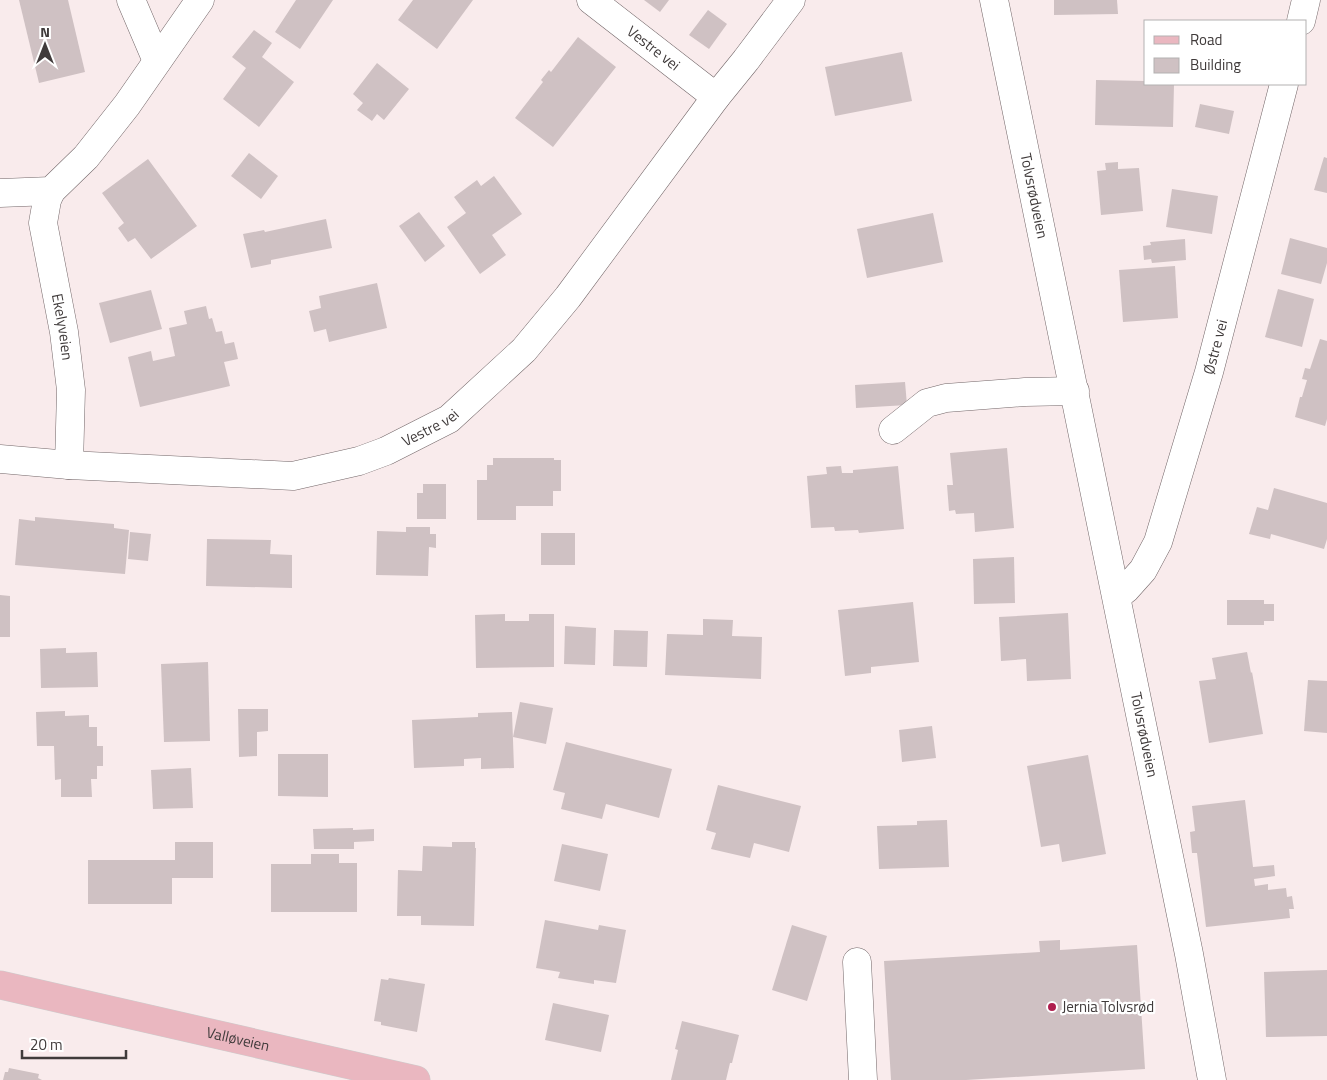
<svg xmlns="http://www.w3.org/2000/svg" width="1327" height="1080" viewBox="0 0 1327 1080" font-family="'Titillium Web',sans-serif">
	<rect width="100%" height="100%" fill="#f9ebec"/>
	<g fill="#cfc1c3">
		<polygon points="19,0 68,0 85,72 39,83"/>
		<polygon points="296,0 333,0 300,49 275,32"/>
		<polygon points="413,0 473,0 437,49 398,20"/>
		<polygon points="644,0 669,0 660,12"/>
		<polygon points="1054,0 1117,0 1118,14 1054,15"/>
		<polygon points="708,10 727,24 709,49 689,35"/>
		<polygon points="254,30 272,43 262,57 294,82 259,127 223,99 246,68 232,57"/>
		<polygon points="578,37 616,67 553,147 515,118 543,82 541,80 549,70 551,72"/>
		<polygon points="902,52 912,101 835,116 825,67"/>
		<polygon points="377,63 409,89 384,120 377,114 372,121 357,110 363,103 353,94"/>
		<polygon points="1096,80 1146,81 1146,84 1174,84 1173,127 1095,125"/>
		<polygon points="1200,104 1234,111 1229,134 1195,127"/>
		<polygon points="249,153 278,176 261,199 231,176"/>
		<polygon points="1324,157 1327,158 1327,193 1314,190"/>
		<polygon points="148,159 197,226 151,259 135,238 128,242 118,228 124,223 102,193"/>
		<polygon points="1118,162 1118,169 1139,168 1143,211 1101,215 1097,171 1106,170 1105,163"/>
		<polygon points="494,176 522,214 492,235 506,255 480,274 447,227 466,213 454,197 477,180 481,186"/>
		<polygon points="1172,189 1218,196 1212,234 1166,227"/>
		<polygon points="419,212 445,246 425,262 399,226"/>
		<polygon points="933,213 943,262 867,278 857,229"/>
		<polygon points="326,219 332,248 271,260 271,264 251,268 243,234 264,230 265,232"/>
		<polygon points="1290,238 1327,248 1327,263 1321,284 1281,274"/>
		<polygon points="1185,239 1186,260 1152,263 1151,259 1144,260 1143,246 1151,245 1150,242"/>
		<polygon points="1175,266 1178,318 1123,322 1119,270"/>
		<polygon points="377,283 387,328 329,342 326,329 314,332 309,311 321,308 319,296"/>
		<polygon points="1278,289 1314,299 1302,347 1265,337"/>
		<polygon points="151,290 162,329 110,343 99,303"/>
		<polygon points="206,306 209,319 212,318 216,332 222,331 225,344 234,342 238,359 224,362 230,386 140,407 128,357 151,351 153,361 175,356 169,328 187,324 184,311"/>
		<polygon points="1320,339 1327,341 1327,419 1325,426 1295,417 1300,397 1302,397 1307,380 1302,379 1305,368 1310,369"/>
		<polygon points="905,382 907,405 856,408 855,385"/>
		<polygon points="1007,448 1014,528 975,532 974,513 956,514 955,510 949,511 947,485 953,485 950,453"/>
		<polygon points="493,458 554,458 554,460 561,460 561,491 553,491 553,506 516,506 516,520 477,520 477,480 487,480 487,465 493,465"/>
		<polygon points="841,466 842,473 853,473 853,470 898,466 904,529 859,533 858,530 835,531 834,527 811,528 807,476 827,474 826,467"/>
		<polygon points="423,484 446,484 446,519 417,519 417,493 423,493"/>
		<polygon points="1274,488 1327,503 1327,539 1324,549 1271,534 1270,539 1249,534 1257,507 1268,510"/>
		<polygon points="35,517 114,524 114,528 129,530 125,574 15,565 19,519 35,521"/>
		<polygon points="406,527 430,527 430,534 436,534 436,548 429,547 428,576 376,575 377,531 406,532"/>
		<polygon points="130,532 151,534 148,561 128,559"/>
		<rect x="541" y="533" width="34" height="32"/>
		<polygon points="207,539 271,540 270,554 292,555 292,588 206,586"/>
		<polygon points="1014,557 1015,603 974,604 973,559"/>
		<polygon points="0,595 10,596 10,637 0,637"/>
		<polygon points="1227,600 1264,600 1264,604 1274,604 1274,621 1264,621 1264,625 1227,625"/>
		<polygon points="913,602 919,662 871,667 871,673 845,676 838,610"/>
		<polygon points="1068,613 1071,679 1027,681 1026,659 1001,661 999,617"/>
		<polygon points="505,614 505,621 529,621 529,614 554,614 554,667 476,668 475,615"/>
		<polygon points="703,619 733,620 732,636 762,637 761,679 665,675 667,634 703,635"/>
		<polygon points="565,626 596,628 595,665 564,664"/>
		<polygon points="614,630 648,631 647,667 613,666"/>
		<polygon points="66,648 66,653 97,652 98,687 41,688 40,649"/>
		<polygon points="1247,652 1251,673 1252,672 1263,734 1209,743 1199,681 1216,679 1212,658"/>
		<polygon points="208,662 210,741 164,742 161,664"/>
		<polygon points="1308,680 1327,681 1327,733 1304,731"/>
		<polygon points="520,702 553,708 546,744 513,737"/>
		<polygon points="238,709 268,709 268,731 257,732 257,756 239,757"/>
		<polygon points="65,711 65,716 89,715 89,727 97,727 97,746 103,746 103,766 97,766 97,779 91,779 92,797 61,797 61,779 55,780 54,746 37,746 36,712"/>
		<polygon points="512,712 514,768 481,769 481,758 464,759 464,766 414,768 412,720 478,717 478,713"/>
		<polygon points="932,726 936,758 902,762 899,730"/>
		<polygon points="566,742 672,769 659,818 606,804 602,819 561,809 565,793 553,790"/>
		<polygon points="278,754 328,754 328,797 278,796"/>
		<polygon points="1088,755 1106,854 1062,862 1059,844 1041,847 1027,766"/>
		<polygon points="191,768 193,808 153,809 151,770"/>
		<polygon points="718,785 801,806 789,852 754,843 750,858 711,849 716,833 706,830"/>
		<polygon points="1245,800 1253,867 1274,865 1275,876 1254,879 1255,886 1268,884 1268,890 1286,888 1287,897 1292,896 1294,909 1289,909 1290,918 1206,927 1197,853 1192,853 1190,832 1195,831 1192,806"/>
		<polygon points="947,820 949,867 879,869 877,826 917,825 917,821"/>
		<polygon points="353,828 353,830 374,829 374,841 354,842 354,849 314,849 313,829"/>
		<polygon points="175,842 213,842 213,878 172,878 172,904 88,904 88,860 175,860"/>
		<polygon points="452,842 475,842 475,848 476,848 474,926 421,925 421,916 397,916 398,870 422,871 423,846 452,847"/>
		<polygon points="562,844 608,854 600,891 554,881"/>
		<polygon points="311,854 339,854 339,863 357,863 357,912 271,912 271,864 311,864"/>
		<polygon points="545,920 598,930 599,925 626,930 616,983 594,980 594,984 558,978 560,972 536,968"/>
		<polygon points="792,925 827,936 807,1001 772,990"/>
		<polygon points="1060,940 1060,950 1137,945 1145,1069 966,1080 891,1080 884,961 1040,952 1039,941"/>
		<polygon points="1327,970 1327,1036 1266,1037 1264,972"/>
		<polygon points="389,978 425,984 417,1032 381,1025 381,1022 374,1021 381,979 388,980"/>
		<polygon points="553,1003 609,1015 601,1052 545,1040"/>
		<polygon points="682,1021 739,1035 732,1063 730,1063 726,1080 671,1080 678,1050 675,1049"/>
		<polygon points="9,1068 39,1074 38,1078 42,1080 3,1080 5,1072 8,1072"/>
	</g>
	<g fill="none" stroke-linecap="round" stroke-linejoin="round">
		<defs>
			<g id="minor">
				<polyline points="131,0 157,61"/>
				<path id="s1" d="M591,0L716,97"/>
				<path id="s2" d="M994,0L1189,954L1212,1080"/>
				<polyline points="1301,21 1306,0"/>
				<path id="s3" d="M51,191L47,200L43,223L64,332L71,390L69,465"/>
				<polyline points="0,193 51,191 86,157 127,105 200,0"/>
				<polyline points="893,430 927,403 946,398 1025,392 1075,391"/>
				<path id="s4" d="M0,459L69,465L293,476L359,461L386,451L449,419L524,350L568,297L716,97L746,60L791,0"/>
				<path id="s5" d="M1117,596L1126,589L1143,570L1158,542L1209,372L1284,84"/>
				<polyline points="857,962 863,1080"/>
			</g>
			<g id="major">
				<path id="s6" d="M0,985L416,1080"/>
			</g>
		</defs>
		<use href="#minor" stroke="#736769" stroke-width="29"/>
		<use href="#major" stroke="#cdcccc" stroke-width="29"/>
		<use href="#minor" stroke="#fff" stroke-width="28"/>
		<use href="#major" stroke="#eab7c0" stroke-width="28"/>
	</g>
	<circle fill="#af1e4e" stroke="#fff" stroke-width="2" cx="1052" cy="1007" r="5"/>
	<g text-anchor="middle" stroke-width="4.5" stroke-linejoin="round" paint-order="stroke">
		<g font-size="15" fill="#403b3b" stroke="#fff">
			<text dy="5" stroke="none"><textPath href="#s1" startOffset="79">Vestre vei</textPath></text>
			<text dy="5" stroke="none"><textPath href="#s2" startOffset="200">Tolvsrødveien</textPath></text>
			<text dy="5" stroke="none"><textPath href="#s3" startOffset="139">Ekelyveien</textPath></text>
			<text dy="5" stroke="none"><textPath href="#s5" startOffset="272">Østre vei</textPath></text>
			<text dy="5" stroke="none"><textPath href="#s4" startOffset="440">Vestre vei</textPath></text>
			<text dy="5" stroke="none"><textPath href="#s2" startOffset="750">Tolvsrødveien</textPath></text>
			<text dy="5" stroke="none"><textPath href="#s6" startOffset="244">Valløveien</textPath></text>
		</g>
		<g font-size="15" fill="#403b3b" stroke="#fff" text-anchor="start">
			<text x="1062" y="1012">Jernia Tolvsrød</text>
		</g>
	</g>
	<rect x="1144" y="20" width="162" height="65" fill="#ffffff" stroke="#b3b1b1"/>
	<rect x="1154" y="36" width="25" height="8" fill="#eab7c0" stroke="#b3b1b1"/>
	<text x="1190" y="45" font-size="15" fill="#403b3b">Road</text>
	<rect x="1154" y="58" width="25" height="15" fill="#cfc1c3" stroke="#b3b1b1"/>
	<text x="1190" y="70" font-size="15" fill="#403b3b">Building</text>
	<g transform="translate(45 45)" stroke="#ffffff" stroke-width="4" paint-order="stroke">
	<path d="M0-4L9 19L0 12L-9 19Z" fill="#403b3b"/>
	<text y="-8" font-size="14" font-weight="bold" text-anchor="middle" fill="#403b3b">N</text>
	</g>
	<path d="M22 1050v8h104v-8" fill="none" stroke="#403b3b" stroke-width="2.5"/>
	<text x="30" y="1050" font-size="15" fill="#403b3b" stroke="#ffffff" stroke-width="4" paint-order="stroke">20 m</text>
</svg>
